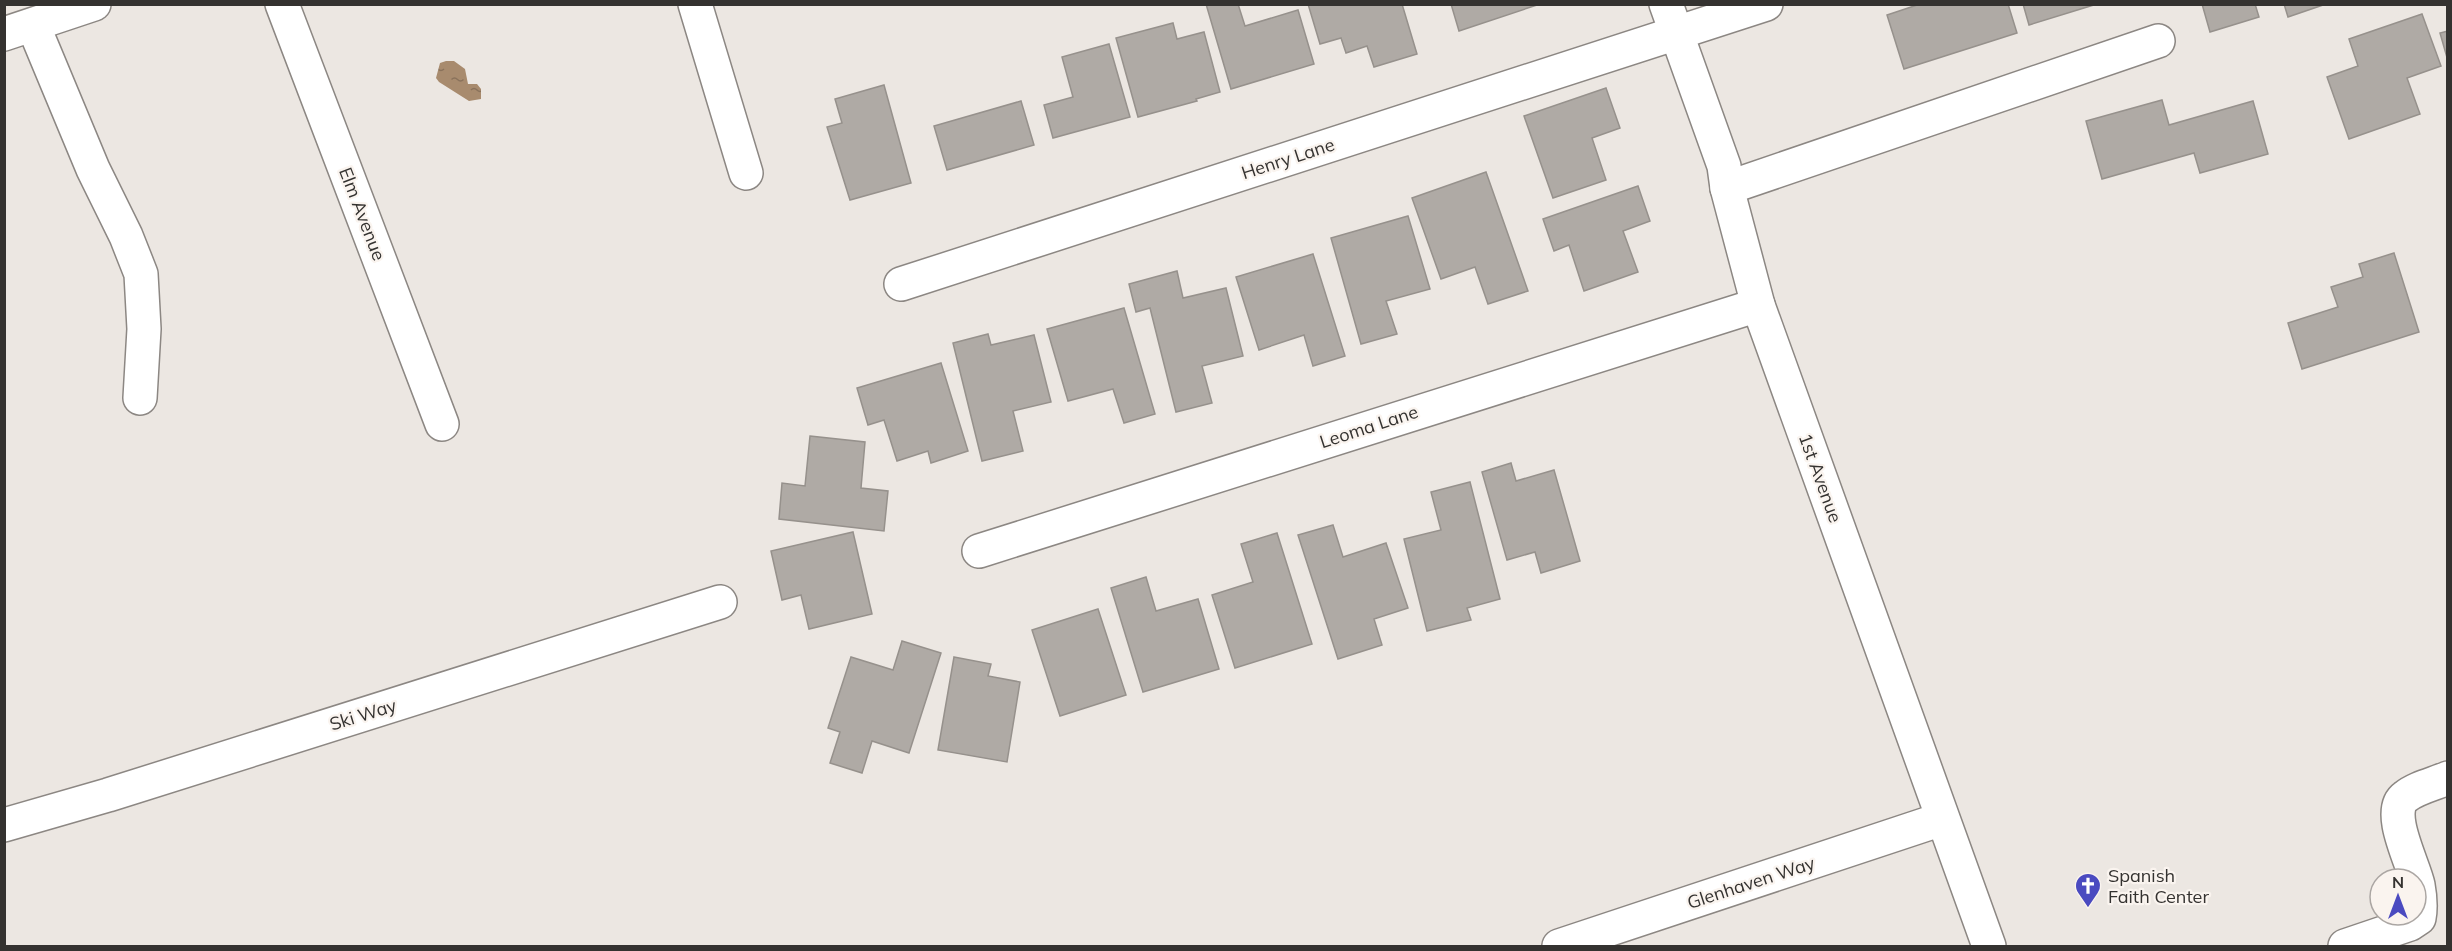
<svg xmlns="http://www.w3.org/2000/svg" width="2452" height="951" viewBox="0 0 2452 951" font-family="Mulish,sans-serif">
	<defs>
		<pattern id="water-ripples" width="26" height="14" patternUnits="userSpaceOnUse" patternTransform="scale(1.5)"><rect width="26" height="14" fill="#a88b6e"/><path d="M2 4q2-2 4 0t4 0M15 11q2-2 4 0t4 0" fill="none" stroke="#8a725b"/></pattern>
	</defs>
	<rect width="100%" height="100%" fill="#ece7e2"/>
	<polygon fill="url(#water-ripples)" points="446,61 454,61 465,69 468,84 477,84 481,89 481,99 469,101 439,82 436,78 440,63"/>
	<g fill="#afaaa5" stroke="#96918c" stroke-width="1.5">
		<polygon points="1206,4 1238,4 1245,26 1298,10 1314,64 1231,89"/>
		<polygon points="1308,4 1402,4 1417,54 1374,67 1367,46 1346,53 1341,38 1320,44"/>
		<polygon points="1451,4 1540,4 1459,31"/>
		<polygon points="1920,4 2008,4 2017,33 1904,69 1887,15"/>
		<polygon points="2023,4 2097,4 2029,25"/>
		<polygon points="2202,4 2255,4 2259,17 2210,32"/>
		<polygon points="2284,4 2326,4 2288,17"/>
		<polygon points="2422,14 2441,66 2407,78 2420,114 2349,139 2327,77 2358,66 2349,39"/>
		<polygon points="1173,23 1177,39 1204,32 1220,92 1196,99 1197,101 1138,117 1116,38"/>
		<polygon points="2448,31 2448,61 2440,33"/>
		<polygon points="1109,44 1130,117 1053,138 1044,105 1073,97 1062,57"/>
		<polygon points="884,85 911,183 850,200 827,127 842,123 835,99"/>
		<polygon points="1606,88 1620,128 1592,138 1606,180 1553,198 1524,116"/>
		<polygon points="2162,100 2169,125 2253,101 2268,154 2200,173 2194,153 2102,179 2086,121"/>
		<polygon points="1021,101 1034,145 947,170 934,126"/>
		<polygon points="1486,172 1528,291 1488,304 1475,267 1441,279 1412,198"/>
		<polygon points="1638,186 1650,221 1623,231 1638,272 1584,291 1569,245 1554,251 1543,219"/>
		<polygon points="1408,216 1430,289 1386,301 1397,334 1361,344 1331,238"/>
		<polygon points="2394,253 2419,332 2302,369 2288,323 2338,307 2331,287 2363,277 2359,264"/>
		<polygon points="1313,254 1345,356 1313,366 1304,335 1259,350 1236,277"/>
		<polygon points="1177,271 1183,298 1226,288 1243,356 1202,366 1212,403 1176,412 1150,308 1136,312 1129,284"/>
		<polygon points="1124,308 1155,414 1124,423 1113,389 1068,401 1047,329"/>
		<polygon points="988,334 991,345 1034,335 1051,402 1013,411 1023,451 982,461 953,343"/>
		<polygon points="941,363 968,451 931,463 928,451 897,461 884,420 868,425 857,388"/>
		<polygon points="810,436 865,442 861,488 888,491 884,531 779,519 782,483 805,486"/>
		<polygon points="1511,463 1516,481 1554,470 1580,561 1541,573 1535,552 1507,560 1482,472"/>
		<polygon points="1470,482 1500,599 1467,608 1471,620 1427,631 1404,539 1441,530 1431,492"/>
		<polygon points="1333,525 1343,557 1386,543 1408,608 1374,619 1382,645 1338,659 1298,535"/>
		<polygon points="853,532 872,614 809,629 801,595 782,600 771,551"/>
		<polygon points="1277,533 1312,644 1235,668 1212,595 1253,582 1241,544"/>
		<polygon points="1146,577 1156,611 1198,599 1219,669 1143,692 1111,588"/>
		<polygon points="1098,609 1126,695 1060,716 1032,630"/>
		<polygon points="902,641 941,653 909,753 872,741 862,773 830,763 840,732 828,728 851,657 893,670"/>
		<polygon points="954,657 991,664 988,676 1020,682 1007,762 938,750"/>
	</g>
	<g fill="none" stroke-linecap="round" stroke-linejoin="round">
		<defs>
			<g id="minor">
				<polyline points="282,4 442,424"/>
				<polyline points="695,4 746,173"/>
				<polyline points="1666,4 1724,166 1727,188 1758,305 1989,946"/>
				<polyline points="33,25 93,169 126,236 141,274 144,329 140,398"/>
				<polyline points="4,34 94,4"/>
				<polyline points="1727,188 2158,41"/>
				<polyline points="901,284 1766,4"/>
				<polyline points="979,551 1758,305"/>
				<polyline points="4,825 108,795 720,602"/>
				<polyline points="1559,946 1942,819"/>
				<path d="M2345,946L2410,924L2419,918C2421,908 2420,896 2418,885C2414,865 2385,812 2405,797C2416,788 2434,784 2448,778"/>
			</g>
		</defs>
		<use href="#minor" stroke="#8c8783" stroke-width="36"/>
		<use href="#minor" stroke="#fff" stroke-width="33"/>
	</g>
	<defs>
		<symbol id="church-pin" viewBox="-11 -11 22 30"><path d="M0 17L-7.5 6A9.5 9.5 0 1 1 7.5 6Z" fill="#4a4ac0" stroke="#faf4ef"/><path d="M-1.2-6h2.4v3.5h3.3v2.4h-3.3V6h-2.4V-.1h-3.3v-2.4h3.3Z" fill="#fff"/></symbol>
	</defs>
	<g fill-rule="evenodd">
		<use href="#church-pin" x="2073" y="871" width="30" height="40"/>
	</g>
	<g text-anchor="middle" stroke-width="4.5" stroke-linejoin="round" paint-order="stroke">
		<g font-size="18" fill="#343230" stroke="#faf4ef">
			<text transform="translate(1288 159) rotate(-18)" y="6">Henry Lane</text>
			<text transform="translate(362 214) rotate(69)" y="6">Elm Avenue</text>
			<text transform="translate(1369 427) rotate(-18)" y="6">Leoma Lane</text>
			<text transform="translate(1820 478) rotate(70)" y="6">1st Avenue</text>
			<text transform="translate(363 715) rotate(-17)" y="6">Ski Way</text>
			<text transform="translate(1751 883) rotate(-18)" y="6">Glenhaven Way</text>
		</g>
		<g font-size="18" fill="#343230" stroke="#faf4ef" text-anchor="start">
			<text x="2108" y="882">Spanish<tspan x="2108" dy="21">Faith Center</tspan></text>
		</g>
	</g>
	<rect width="2452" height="951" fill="none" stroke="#343230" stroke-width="12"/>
	<g transform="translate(2398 897)"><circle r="28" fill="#faf4ef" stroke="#aba6a3" stroke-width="1.5"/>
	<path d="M0-4.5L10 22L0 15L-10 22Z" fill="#4a4ac0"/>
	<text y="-9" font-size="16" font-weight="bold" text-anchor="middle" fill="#343230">N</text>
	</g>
</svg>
